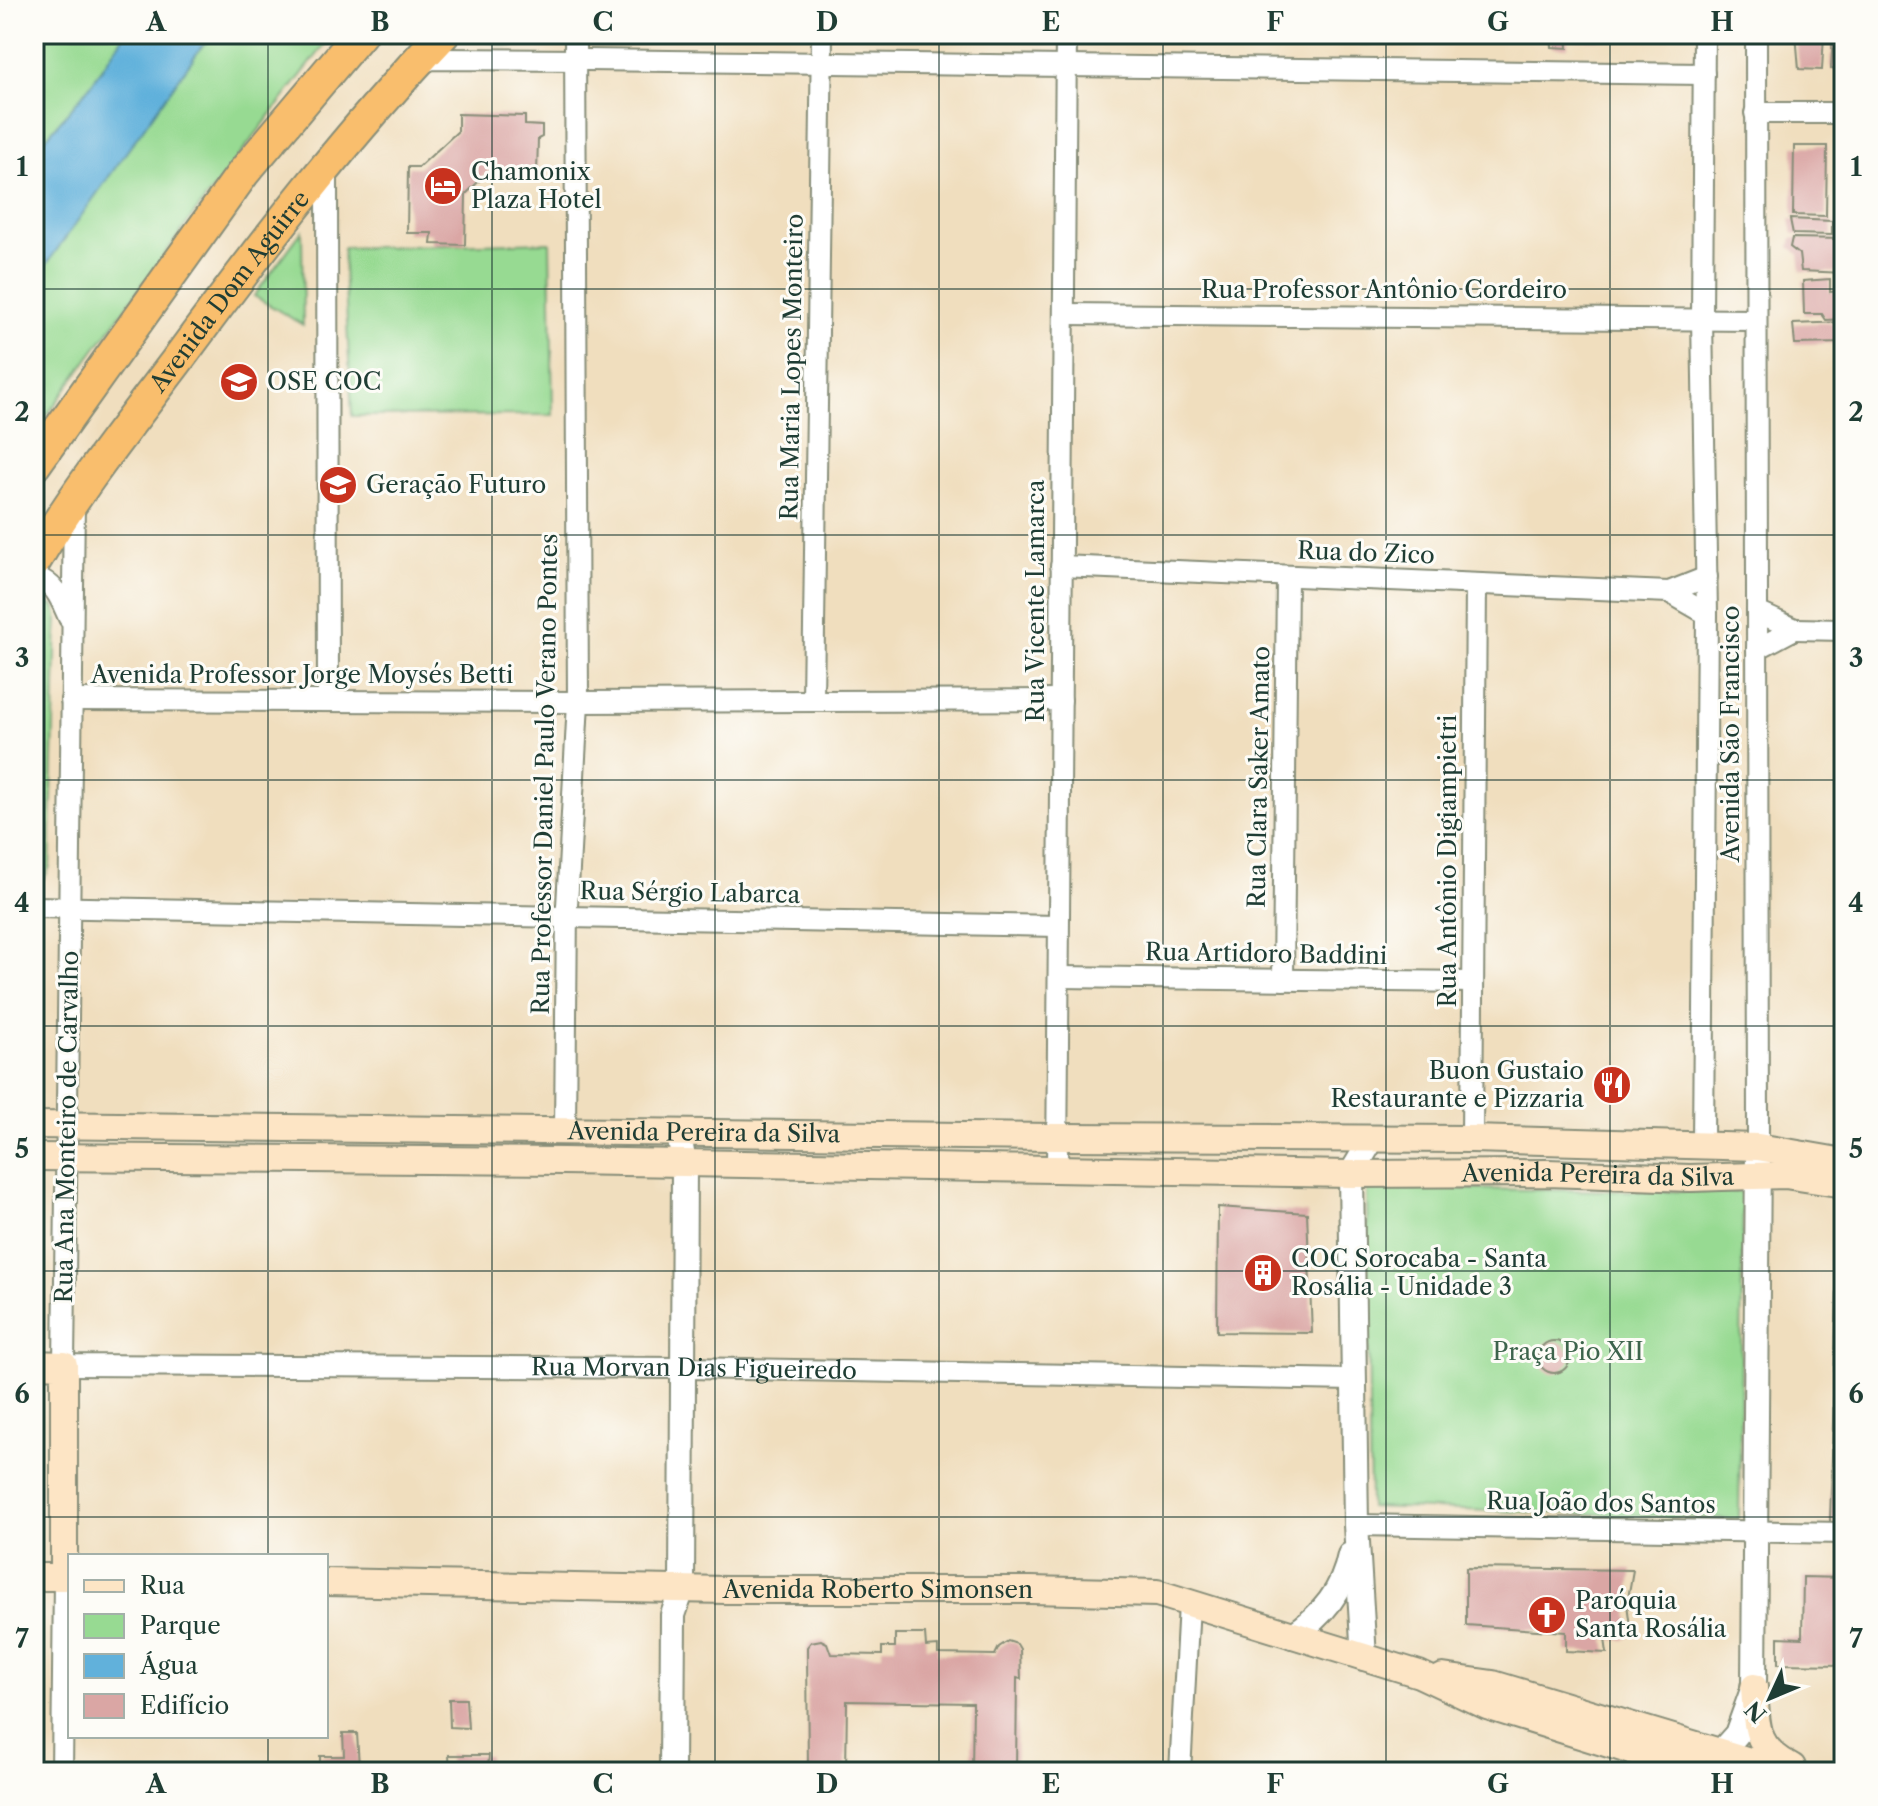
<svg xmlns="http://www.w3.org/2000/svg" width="1878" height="1806" viewBox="0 0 1878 1806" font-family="'Libre Caslon Text',serif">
	<rect width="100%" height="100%" fill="#fdfcf7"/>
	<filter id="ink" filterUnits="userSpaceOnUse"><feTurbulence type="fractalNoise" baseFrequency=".0125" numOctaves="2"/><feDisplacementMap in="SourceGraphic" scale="16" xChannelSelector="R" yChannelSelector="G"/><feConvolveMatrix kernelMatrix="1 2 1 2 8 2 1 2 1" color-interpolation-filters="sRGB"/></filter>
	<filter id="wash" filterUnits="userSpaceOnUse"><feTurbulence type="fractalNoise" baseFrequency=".006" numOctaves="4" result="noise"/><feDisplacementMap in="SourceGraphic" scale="32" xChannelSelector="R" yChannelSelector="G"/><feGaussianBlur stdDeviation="1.8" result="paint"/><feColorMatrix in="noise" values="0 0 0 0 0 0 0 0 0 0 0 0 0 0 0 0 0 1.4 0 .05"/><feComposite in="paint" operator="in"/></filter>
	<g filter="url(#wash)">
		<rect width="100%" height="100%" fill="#f0debe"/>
		<g fill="#97da92" stroke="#5b8c63" stroke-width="2">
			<polygon points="34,34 333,34 191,218 34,433"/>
			<path d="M484,34H541C521,47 511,49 488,41Z"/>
			<polygon points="1194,34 1388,34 1388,44 1194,42"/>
			<polygon points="302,231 303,325 254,296"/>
			<polygon points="550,242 553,415 352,416 343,248"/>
			<polygon points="45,602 54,606 57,615 50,866 45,877 34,886 34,610 39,603"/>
			<polygon points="1367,1188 1743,1192 1739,1519 1370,1507"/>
		</g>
		<polygon fill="#61b1db" stroke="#407788" stroke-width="2" points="125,34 215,34 202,46 34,282 34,152 90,86"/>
		<g id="blocks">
			<g fill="#daa6a4">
				<polygon points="1400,34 1430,34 1430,36 1400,39"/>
				<polygon points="1551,34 1567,34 1568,48 1552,47"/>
				<polygon points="1578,34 1614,34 1614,39 1577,40"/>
				<polygon points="1796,34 1824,34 1822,70 1799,69"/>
				<polygon points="1833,34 1844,34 1844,70 1831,69"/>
				<polygon points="458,114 525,116 525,125 542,126 542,137 538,139 537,173 489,171 466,194 465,245 431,244 432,233 407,233 408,167 419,167 458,131"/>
				<polygon points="1794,146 1827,146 1826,216 1793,215"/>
				<polygon points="1790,219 1832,221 1832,235 1793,234"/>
				<polygon points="1836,221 1844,222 1844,235 1835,234"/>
				<polygon points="1792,238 1844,239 1844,273 1801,271 1799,254 1790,247"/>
				<polygon points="1830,279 1830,292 1844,290 1844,319 1826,320 1822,314 1804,314 1803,281"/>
				<polygon points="1844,322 1844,343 1795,344 1793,324"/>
				<polygon points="1218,1207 1307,1213 1312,1333 1217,1332"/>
				<polygon points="1838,1253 1844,1254 1844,1522 1830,1522"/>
				<circle cx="1554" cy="1357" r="16"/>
				<polygon points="1466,1568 1633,1570 1627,1604 1631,1634 1625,1640 1605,1639 1607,1653 1566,1651 1566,1632 1466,1625"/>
				<polygon points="1803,1577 1844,1578 1844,1665 1778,1664 1778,1637 1802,1638"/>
				<polygon points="895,1634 925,1634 926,1647 938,1646 938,1654 995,1655 999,1647 1008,1641 1017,1644 1020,1649 1021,1679 1017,1678 1016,1772 972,1772 973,1703 847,1701 846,1772 808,1772 807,1647 811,1642 821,1640 827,1643 831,1654 882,1655 882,1647 895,1647"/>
				<polygon points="449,1699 466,1699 468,1728 450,1727"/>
				<polygon points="343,1733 357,1733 359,1767 320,1768 320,1756 344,1756"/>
				<polygon points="449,1755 489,1755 488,1769 464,1768 464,1772 450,1772"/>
			</g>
		</g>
	</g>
	<g filter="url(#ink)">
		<use href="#blocks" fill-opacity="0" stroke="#888e79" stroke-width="2"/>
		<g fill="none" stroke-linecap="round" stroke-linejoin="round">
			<defs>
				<g id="minor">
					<polyline points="1756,34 1758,1147"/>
					<polyline points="418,65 432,59 586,60 1704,74"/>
					<polyline points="1755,113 1844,113"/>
					<polyline points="327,168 328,701"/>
					<polyline points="1065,314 1755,320"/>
					<path id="s1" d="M74,501L64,1365L685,1368L1354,1380"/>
					<polyline points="1061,566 1669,592"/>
					<path d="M34,576C56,584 60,598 69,618"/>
					<polyline points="1757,612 1795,629 1757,649"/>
					<polyline points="1707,614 1669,592 1707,577"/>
					<polyline points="1795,629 1844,630"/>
					<polyline points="71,700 578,702 1061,700"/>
					<polyline points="813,701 822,34"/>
					<polyline points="34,907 1058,926"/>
					<polyline points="1059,977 1473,982"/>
					<polyline points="1283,980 1287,576"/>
					<polyline points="565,1130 567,906 578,702 575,34"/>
					<polyline points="1472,1139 1476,584"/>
					<polyline points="1703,1144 1707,614 1702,318 1704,34"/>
					<polyline points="1057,1169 1066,34"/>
					<polyline points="1356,1525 1844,1533"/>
					<polyline points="62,1772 64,1577"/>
					<polyline points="1180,1772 1189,1604"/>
				</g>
				<g id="tertiary">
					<path d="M1292,1636C1323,1615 1343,1591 1350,1555"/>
					<polyline points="1364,1658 1356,1525 1351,1174 1372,1139"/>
					<polyline points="1720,1753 1737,1734 1754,1687 1758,1147"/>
					<polyline points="672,1772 673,1615 682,1589 684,1165 679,1133"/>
				</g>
				<g id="secondary">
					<path id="s2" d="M34,1125L1057,1137L1472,1139L1758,1147L1844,1162"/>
					<path id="s3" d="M34,1157L564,1161L1351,1174L1548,1173L1690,1178L1785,1175L1844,1184"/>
					<polyline points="34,1364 64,1365 64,1577"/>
					<polyline points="34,1577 70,1577"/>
					<path id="s4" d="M326,1582L726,1590H1031L1157,1593L1419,1674L1487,1706L1699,1772"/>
					<polyline points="1443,1677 1493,1684 1786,1772"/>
					<path d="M1754,1687C1757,1726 1753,1747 1792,1767"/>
				</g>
				<g id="trunk">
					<polyline points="34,465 243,173 360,34"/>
					<path id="s5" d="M34,562C77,488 131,422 182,354C264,243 348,134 443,34"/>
				</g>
			</defs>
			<use href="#minor" stroke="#888e79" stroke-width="24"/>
			<use href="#tertiary" stroke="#888e79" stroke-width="28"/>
			<use href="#secondary" stroke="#888e79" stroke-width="30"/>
			<use href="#trunk" stroke="#888e79" stroke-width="36"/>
			<use href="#minor" stroke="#fff" stroke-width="20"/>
			<use href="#tertiary" stroke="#fff" stroke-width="24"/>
			<use href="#secondary" stroke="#fde5c5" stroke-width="26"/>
			<use href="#trunk" stroke="#f9be6d" stroke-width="32"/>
		</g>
	</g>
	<path fill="none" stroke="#1f3d34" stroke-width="2" stroke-opacity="0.55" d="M268,34V1556M492,34V1772M715,34V1772M939,34V1772M1163,34V1772M1386,34V1772M1610,34V1772M34,289H1844M34,535H1844M34,780H1844M34,1026H1844M34,1271H1844M34,1517H1844M268,1736V1772"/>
	<defs>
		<symbol id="hotel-disc" viewBox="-11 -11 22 22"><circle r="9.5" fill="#c8321e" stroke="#fdfcf7"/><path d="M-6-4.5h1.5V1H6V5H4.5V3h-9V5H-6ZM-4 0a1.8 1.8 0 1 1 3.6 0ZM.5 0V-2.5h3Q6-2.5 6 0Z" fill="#fff"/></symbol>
		<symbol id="school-disc" viewBox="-11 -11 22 22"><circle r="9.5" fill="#c8321e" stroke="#fdfcf7"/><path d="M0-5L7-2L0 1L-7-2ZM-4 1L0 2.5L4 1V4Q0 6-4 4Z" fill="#fff"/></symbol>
		<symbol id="university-disc" viewBox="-11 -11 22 22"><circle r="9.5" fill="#c8321e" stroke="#fdfcf7"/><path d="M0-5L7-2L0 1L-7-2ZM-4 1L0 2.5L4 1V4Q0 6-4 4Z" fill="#fff"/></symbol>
		<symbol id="restaurant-disc" viewBox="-11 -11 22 22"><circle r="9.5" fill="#c8321e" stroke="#fdfcf7"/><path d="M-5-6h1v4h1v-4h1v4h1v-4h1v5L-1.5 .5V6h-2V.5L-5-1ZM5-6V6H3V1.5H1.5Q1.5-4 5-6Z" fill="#fff"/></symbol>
		<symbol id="building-disc" viewBox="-11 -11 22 22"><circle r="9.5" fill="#c8321e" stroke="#fdfcf7"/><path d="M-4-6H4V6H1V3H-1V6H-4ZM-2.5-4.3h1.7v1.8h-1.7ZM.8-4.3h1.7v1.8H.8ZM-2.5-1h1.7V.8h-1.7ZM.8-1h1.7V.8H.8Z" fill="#fff"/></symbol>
		<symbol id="church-disc" viewBox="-11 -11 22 22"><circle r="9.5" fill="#c8321e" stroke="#fdfcf7"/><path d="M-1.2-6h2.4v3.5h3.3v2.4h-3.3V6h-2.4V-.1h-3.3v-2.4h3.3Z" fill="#fff"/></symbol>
	</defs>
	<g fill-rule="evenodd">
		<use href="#hotel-disc" x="421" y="164" width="44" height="44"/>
		<use href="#school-disc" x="217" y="360" width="44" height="44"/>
		<use href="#university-disc" x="316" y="463" width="44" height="44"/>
		<use href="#restaurant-disc" x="1590" y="1063" width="44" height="44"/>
		<use href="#building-disc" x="1241" y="1251" width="44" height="44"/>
		<use href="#church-disc" x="1525" y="1593" width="44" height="44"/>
	</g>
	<g text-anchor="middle" stroke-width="6" stroke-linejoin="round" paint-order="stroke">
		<g font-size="24" fill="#1f3d34" stroke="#fdfcf7" text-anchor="start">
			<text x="471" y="180">Chamonix<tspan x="471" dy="28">Plaza Hotel</tspan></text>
			<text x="267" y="390">OSE COC</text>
			<text x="366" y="493">Geração Futuro</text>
			<text x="1584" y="1079" text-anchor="end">Buon Gustaio<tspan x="1584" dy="28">Restaurante e Pizzaria</tspan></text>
			<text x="1291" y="1267">COC Sorocaba - Santa<tspan x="1291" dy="28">Rosália - Unidade 3</tspan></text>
			<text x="1575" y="1609">Paróquia<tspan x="1575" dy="28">Santa Rosália</tspan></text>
		</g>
		<g font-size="24" fill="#1f3d34" stroke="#fdfcf7">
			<text x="1384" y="298">Rua Professor Antônio Cordeiro</text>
			<text dy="8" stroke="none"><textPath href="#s5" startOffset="334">Avenida Dom Aguirre</textPath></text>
			<text transform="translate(792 367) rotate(-89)" y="8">Rua Maria Lopes Monteiro</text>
			<text transform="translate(1366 553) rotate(2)" y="8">Rua do Zico</text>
			<text transform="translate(1036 601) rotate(-90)" y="8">Rua Vicente Lamarca</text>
			<text x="302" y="683">Avenida Professor Jorge Moysés Betti</text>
			<text transform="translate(1731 734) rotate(-90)" y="8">Avenida São Francisco</text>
			<text transform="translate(545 774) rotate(-89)" y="8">Rua Professor Daniel Paulo Verano Pontes</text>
			<text transform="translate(1259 777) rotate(-89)" y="8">Rua Clara Saker Amato</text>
			<text transform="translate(1448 861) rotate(-90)" y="8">Rua Antônio Digiampietri</text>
			<text transform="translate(690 893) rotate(1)" y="8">Rua Sérgio Labarca</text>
			<text transform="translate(1266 954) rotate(1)" y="8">Rua Artidoro Baddini</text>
			<text transform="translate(67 1127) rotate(-89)" y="8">Rua Ana Monteiro de Carvalho</text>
			<text dy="8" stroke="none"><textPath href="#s2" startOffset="670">Avenida Pereira da Silva</textPath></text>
			<text dy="8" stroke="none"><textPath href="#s3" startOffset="1564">Avenida Pereira da Silva</textPath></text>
			<text dy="8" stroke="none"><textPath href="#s1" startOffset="1494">Rua Morvan Dias Figueiredo</textPath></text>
			<text transform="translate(1601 1503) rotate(1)" y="8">Rua João dos Santos</text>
			<text dy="8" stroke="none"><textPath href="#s4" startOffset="552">Avenida Roberto Simonsen</textPath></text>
		</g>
		<g font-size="24" fill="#3d644c" stroke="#fdfcf7">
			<text x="1568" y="1360">Praça Pio XII</text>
		</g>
	</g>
	<rect width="1878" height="1806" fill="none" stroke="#fdfcf7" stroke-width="88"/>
	<rect x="68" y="1554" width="260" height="184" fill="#fdfcf7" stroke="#a4b0a9" stroke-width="2"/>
	<rect x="84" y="1580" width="40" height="12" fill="#fde5c5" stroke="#a4b0a9" stroke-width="2"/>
	<text x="140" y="1594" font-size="24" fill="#1f3d34">Rua</text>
	<rect x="84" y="1614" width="40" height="24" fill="#97da92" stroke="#a4b0a9" stroke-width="2"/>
	<text x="140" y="1634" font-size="24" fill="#1f3d34">Parque</text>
	<rect x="84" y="1654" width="40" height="24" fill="#61b1db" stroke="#a4b0a9" stroke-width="2"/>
	<text x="140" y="1674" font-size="24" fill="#1f3d34">Água</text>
	<rect x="84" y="1694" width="40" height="24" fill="#daa6a4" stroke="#a4b0a9" stroke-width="2"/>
	<text x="140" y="1714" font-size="24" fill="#1f3d34">Edifício</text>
	<g transform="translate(1770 1698) rotate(226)" stroke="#fdfcf7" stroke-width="6" paint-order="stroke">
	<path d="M0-6L14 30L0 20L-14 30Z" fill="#1f3d34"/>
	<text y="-12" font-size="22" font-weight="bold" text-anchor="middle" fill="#1f3d34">N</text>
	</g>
	<rect x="44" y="44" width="1790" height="1718" fill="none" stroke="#1f3d34" stroke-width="3"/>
	<g font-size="26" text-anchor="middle" font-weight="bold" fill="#1f3d34">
		<text x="156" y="31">A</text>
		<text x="380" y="31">B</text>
		<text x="603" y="31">C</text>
		<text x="827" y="31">D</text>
		<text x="1051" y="31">E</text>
		<text x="1275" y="31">F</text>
		<text x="1498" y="31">G</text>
		<text x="1722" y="31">H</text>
		<text x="22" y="176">1</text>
		<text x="1856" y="176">1</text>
		<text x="22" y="421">2</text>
		<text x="1856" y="421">2</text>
		<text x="22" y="667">3</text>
		<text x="1856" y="667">3</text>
		<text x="22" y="912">4</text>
		<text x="1856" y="912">4</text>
		<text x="22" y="1158">5</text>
		<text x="1856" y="1158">5</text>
		<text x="22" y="1403">6</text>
		<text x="1856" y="1403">6</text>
		<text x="22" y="1648">7</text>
		<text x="1856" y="1648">7</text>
		<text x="156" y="1793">A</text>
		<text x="380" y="1793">B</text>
		<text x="603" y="1793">C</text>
		<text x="827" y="1793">D</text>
		<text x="1051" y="1793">E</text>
		<text x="1275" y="1793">F</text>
		<text x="1498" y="1793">G</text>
		<text x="1722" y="1793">H</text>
	</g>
</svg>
